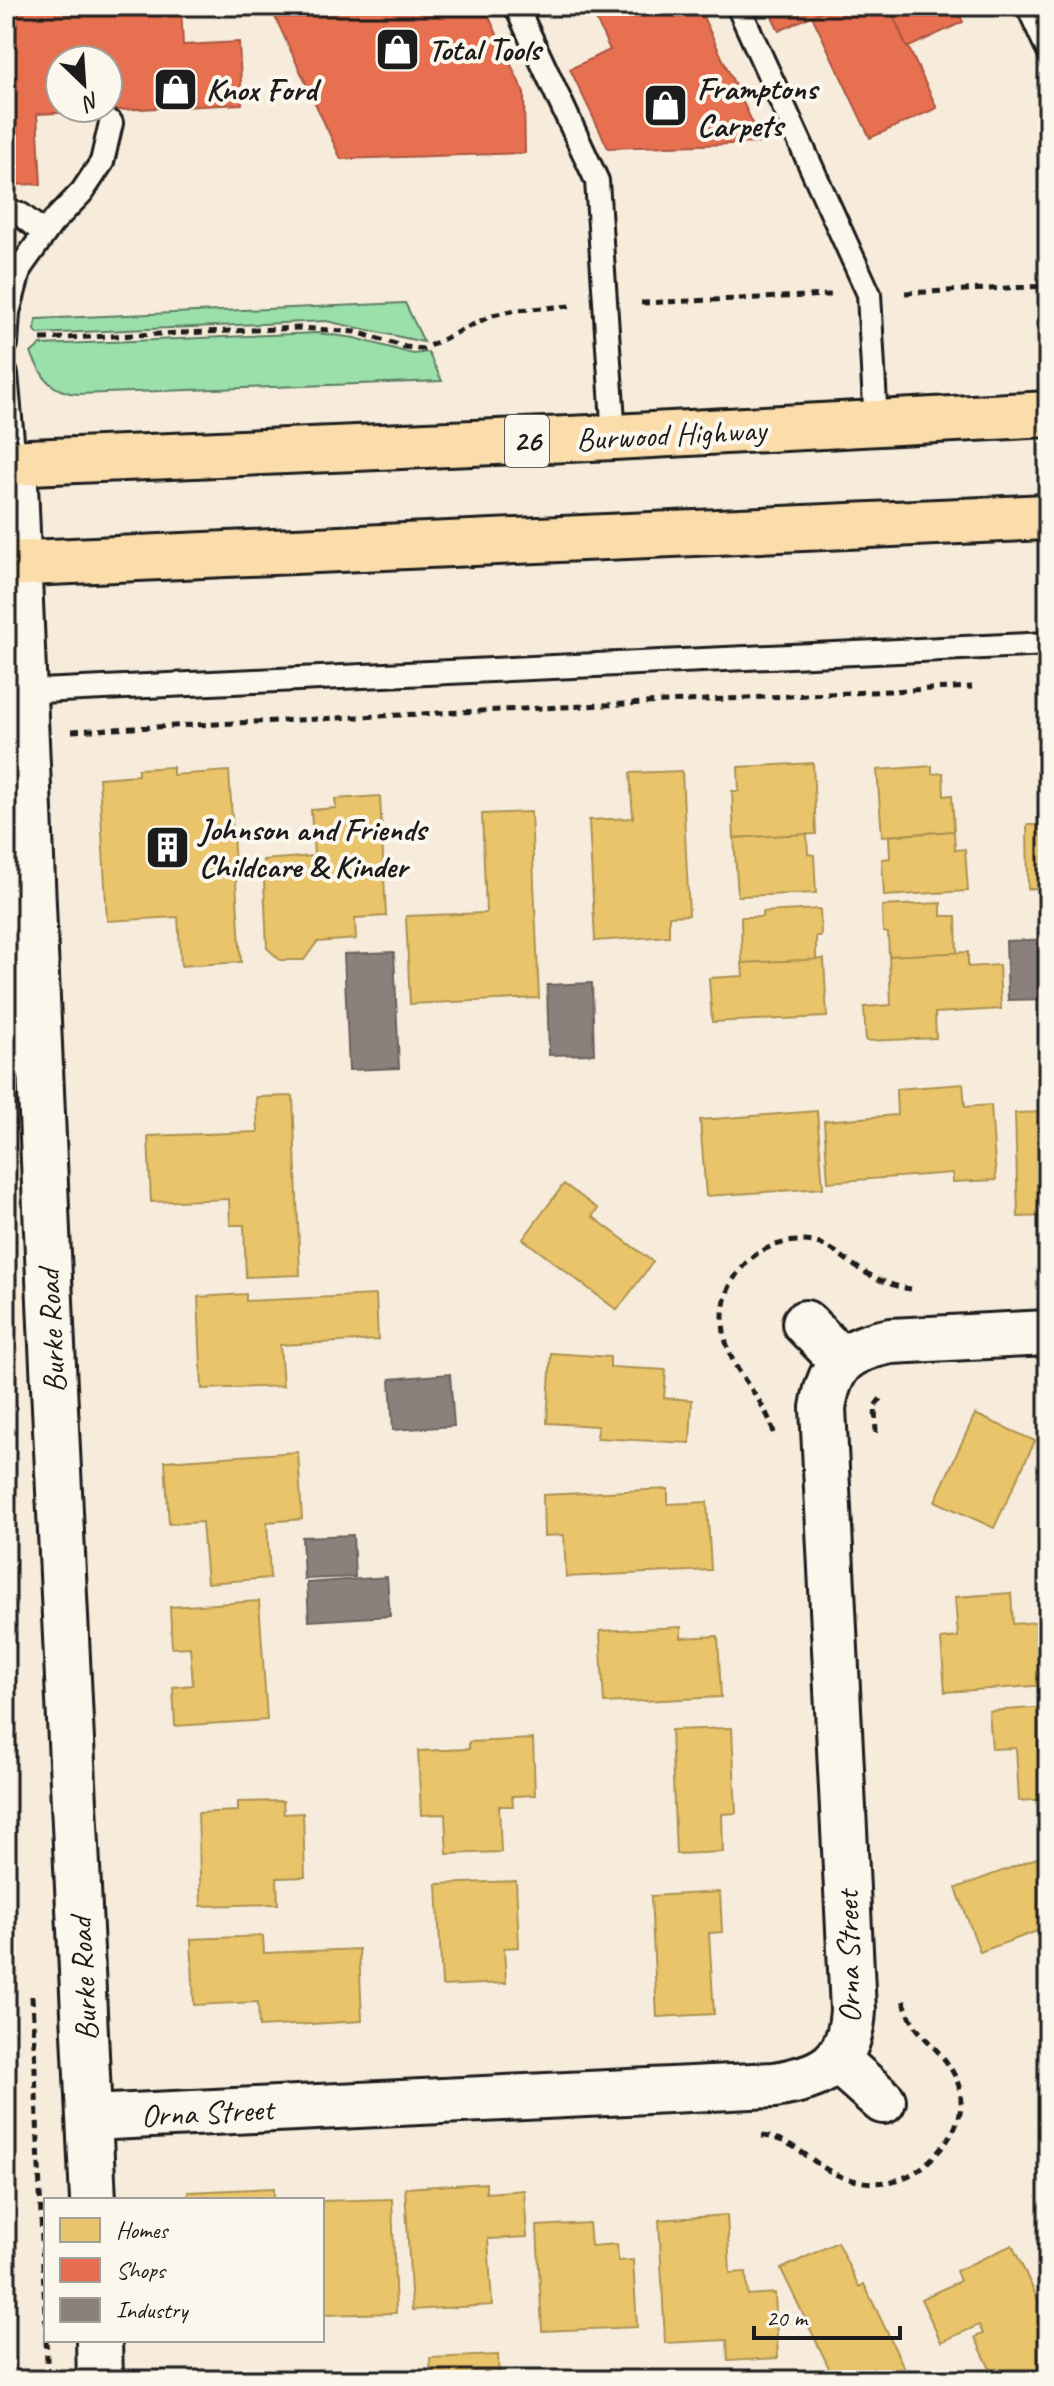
<svg xmlns="http://www.w3.org/2000/svg" width="1054" height="2386" viewBox="0 0 1054 2386" font-family="Caveat,sans-serif">
	<rect width="100%" height="100%" fill="#f7ecdb"/>
	<filter id="ink" filterUnits="userSpaceOnUse"><feTurbulence type="fractalNoise" baseFrequency=".0125" numOctaves="2"/><feDisplacementMap in="SourceGraphic" scale="16" xChannelSelector="R" yChannelSelector="G"/><feConvolveMatrix kernelMatrix="1 2 1 2 8 2 1 2 1" color-interpolation-filters="sRGB"/></filter>
	<g filter="url(#ink)">
		<g fill="#9bdfab" stroke="#5c7e64" stroke-width="2">
			<polygon points="405,303 424,342 326,321 38,334 35,330 36,319"/>
			<path d="M317,333L355,338L413,354L428,352L442,381L78,394C50,392 42,377 31,353L40,345Z"/>
		</g>
		<g fill="#e9c46a" stroke="#ac9253" stroke-width="2">
			<polygon points="813,763 816,834 734,838 732,791 739,791 738,767"/>
			<polygon points="932,766 932,774 943,773 944,796 952,795 954,831 882,836 877,770"/>
			<polygon points="173,767 173,775 229,771 241,962 181,966 178,917 107,921 99,778 138,775 138,769"/>
			<polygon points="682,771 689,915 669,916 669,936 595,941 589,820 633,818 630,773"/>
			<polygon points="380,796 386,916 355,918 356,939 317,942 304,960 280,960 267,948 263,860 314,856 311,810 336,808 335,799"/>
			<polygon points="531,812 539,998 410,1004 406,916 486,913 482,814"/>
			<polygon points="1027,825 1048,825 1048,889 1028,889"/>
			<polygon points="954,831 955,850 965,849 968,891 884,896 882,859 890,858 889,836"/>
			<polygon points="807,834 808,854 814,855 816,893 738,896 734,838"/>
			<polygon points="941,903 941,916 956,916 957,953 889,956 888,933 883,932 882,906"/>
			<polygon points="820,909 821,936 816,936 816,960 742,963 741,917 762,917 762,912"/>
			<polygon points="968,952 968,967 999,965 1001,1009 935,1013 936,1038 866,1041 864,1007 891,1005 889,956"/>
			<polygon points="824,959 827,1017 712,1022 709,978 743,976 742,963"/>
			<polygon points="963,1084 965,1107 991,1105 996,1180 953,1182 953,1173 828,1182 824,1121 897,1115 896,1089"/>
			<polygon points="293,1096 300,1275 246,1277 244,1225 230,1225 229,1199 151,1202 148,1136 258,1132 256,1097"/>
			<polygon points="817,1111 823,1188 706,1196 700,1120"/>
			<polygon points="1048,1112 1048,1216 1018,1217 1015,1113"/>
			<polygon points="564,1184 598,1209 592,1216 653,1262 617,1310 523,1239"/>
			<polygon points="246,1294 246,1301 376,1295 378,1340 280,1345 283,1386 202,1389 198,1297"/>
			<polygon points="551,1353 610,1357 610,1367 666,1370 664,1398 692,1400 690,1443 597,1438 598,1426 547,1423"/>
			<polygon points="975,1414 1035,1441 994,1528 935,1501"/>
			<polygon points="298,1452 302,1519 267,1522 270,1578 207,1583 202,1522 169,1524 165,1461"/>
			<polygon points="668,1489 668,1504 707,1502 711,1570 566,1577 564,1535 544,1536 543,1495"/>
			<polygon points="1011,1593 1013,1624 1048,1621 1048,1685 945,1692 941,1639 958,1637 955,1597"/>
			<polygon points="259,1601 267,1720 175,1726 173,1687 193,1685 190,1647 172,1648 170,1607"/>
			<polygon points="681,1627 681,1638 718,1636 721,1697 604,1703 600,1631"/>
			<polygon points="1048,1707 1048,1799 1019,1801 1016,1748 992,1749 989,1711"/>
			<polygon points="732,1728 736,1813 722,1814 723,1852 676,1854 671,1730"/>
			<polygon points="533,1739 535,1795 512,1796 513,1806 499,1806 501,1852 447,1854 445,1814 421,1815 418,1751 469,1749 469,1742"/>
			<polygon points="283,1801 284,1814 303,1813 305,1877 277,1878 278,1904 201,1906 198,1813 238,1811 238,1802"/>
			<polygon points="1048,1854 1048,1927 980,1952 956,1888"/>
			<polygon points="516,1881 519,1947 504,1948 506,1983 442,1986 437,1884"/>
			<polygon points="720,1892 722,1932 709,1933 714,2014 657,2017 651,1896"/>
			<polygon points="263,1936 264,1953 359,1949 362,2021 259,2027 258,2002 194,2005 191,1939"/>
			<polygon points="1040,1969 1048,1969 1048,2060 1043,2060"/>
			<polygon points="486,2183 486,2193 524,2190 527,2237 488,2239 492,2305 412,2310 405,2188"/>
			<polygon points="274,2188 274,2200 188,2200 188,2192"/>
			<polygon points="392,2199 396,2313 322,2315 322,2201"/>
			<polygon points="727,2215 730,2273 746,2272 748,2295 775,2293 778,2358 728,2361 727,2340 665,2343 659,2220"/>
			<polygon points="589,2223 591,2246 617,2244 618,2261 633,2260 637,2327 542,2331 537,2226"/>
			<polygon points="837,2242 859,2287 864,2284 909,2378 835,2380 781,2269"/>
			<polygon points="1012,2245 1048,2320 1048,2380 995,2380 975,2337 983,2334 979,2325 941,2342 921,2299 960,2281 956,2271"/>
			<polygon points="498,2355 499,2380 431,2380 430,2358"/>
		</g>
		<g fill="#e76f51" stroke="#aa5641" stroke-width="2" fill-rule="evenodd">
			<path d="M6,6H181L183,45L239,42L242,104L37,114L41,184L6,185ZM60,60H108V108H60Z"/>
			<polygon points="270,6 484,6 524,93 525,153 341,159"/>
			<polygon points="590,6 698,6 762,143 608,148 570,69 610,50"/>
			<polygon points="767,6 833,6 779,31"/>
			<polygon points="833,6 889,6 937,108 870,138 812,16"/>
			<polygon points="889,6 956,6 963,22 907,48"/>
		</g>
		<g fill="#8a817c" stroke="#69635f" stroke-width="2">
			<polygon points="1048,939 1048,999 1008,1000 1006,941"/>
			<polygon points="394,952 399,1068 349,1070 344,954"/>
			<polygon points="592,983 594,1054 549,1055 547,985"/>
			<polygon points="450,1374 454,1426 393,1430 390,1379"/>
			<polygon points="353,1535 355,1577 304,1579 302,1537"/>
			<polygon points="387,1577 390,1616 309,1621 307,1583"/>
		</g>
		<g fill="none" stroke-linecap="round" stroke-linejoin="round">
			<defs>
				<g id="lane">
					<polyline points="516,6 597,181 614,437"/>
					<polyline points="738,6 869,294 876,424"/>
					<polyline points="1028,6 1048,50"/>
					<polyline points="6,211 21,215 44,233"/>
					<polyline points="6,344 8,312 20,268 52,223 82,192 102,162 111,123"/>
					<polyline points="6,374 14,462"/>
					<polyline points="18,692 1048,644"/>
				</g>
				<g id="street">
					<polyline points="14,462 51,1324 93,2200"/>
					<polyline points="805,1323 842,1361"/>
					<polyline points="837,2060 883,2101"/>
					<path d="M90,2118L774,2085C824,2077 850,2064 853,2010L823,1408C830,1362 848,1349 891,1341L1048,1333"/>
					<polyline points="99,2340 100,2380"/>
				</g>
				<g id="highway">
					<polyline points="6,463 614,437 1048,414"/>
					<polyline points="6,564 1048,517"/>
				</g>
			</defs>
			<use href="#lane" stroke="#1c1c1c" stroke-width="28"/>
			<use href="#street" stroke="#1c1c1c" stroke-width="50"/>
			<use href="#highway" stroke="#1c1c1c" stroke-width="50"/>
			<g stroke="#1c1c1c" stroke-width="5" stroke-dasharray="8 6" stroke-linecap="butt">
				<polyline points="905,293 1048,286"/>
				<polyline points="641,303 831,295"/>
				<polyline points="41,339 300,328 356,332 405,347 423,349 493,315 516,310 571,306"/>
				<polyline points="72,731 972,687"/>
				<path d="M774,1433C762,1389 723,1371 723,1318C723,1296 731,1279 746,1263C762,1246 790,1238 813,1242C832,1246 845,1260 861,1270C876,1279 894,1287 911,1289"/>
				<polyline points="876,1433 875,1406 884,1394"/>
				<polyline points="32,1996 46,2338"/>
				<path d="M762,2136C797,2138 816,2171 849,2179C878,2187 907,2183 929,2161C956,2136 973,2104 951,2069C942,2053 926,2041 915,2026C910,2018 906,2007 902,1998"/>
				<polyline points="46,2340 48,2380"/>
			</g>
			<use href="#lane" stroke="#fbf7ec" stroke-width="22"/>
			<use href="#street" stroke="#fbf7ec" stroke-width="44"/>
			<use href="#highway" stroke="#faddab" stroke-width="44"/>
		</g>
	</g>
	<defs>
		<symbol id="shop-square" viewBox="-11 -11 22 22"><rect x="-9" y="-9" width="18" height="18" rx="4" fill="#1c1c1c" stroke="#fbf7ec"/><path d="M-5-2.5h2.3a2.7 3.5 0 0 1 5.4 0H5L5.5 6h-11ZM-1.5-2.5h3a1.5 2.3 0 0 0-3 0Z" fill="#fff"/></symbol>
		<symbol id="building-square" viewBox="-11 -11 22 22"><rect x="-9" y="-9" width="18" height="18" rx="4" fill="#1c1c1c" stroke="#fbf7ec"/><path d="M-4-6H4V6H1V3H-1V6H-4ZM-2.5-4.3h1.7v1.8h-1.7ZM.8-4.3h1.7v1.8H.8ZM-2.5-1h1.7V.8h-1.7ZM.8-1h1.7V.8H.8Z" fill="#fff"/></symbol>
	</defs>
	<g fill-rule="evenodd">
		<use href="#shop-square" x="372" y="24" width="51" height="51"/>
		<use href="#shop-square" x="150" y="64" width="51" height="51"/>
		<use href="#shop-square" x="640" y="80" width="51" height="51"/>
		<use href="#building-square" x="142" y="822" width="51" height="51"/>
	</g>
	<g text-anchor="middle" stroke-width="8" stroke-linejoin="round" paint-order="stroke">
		<rect fill="#fbf7ec" stroke="#5f5e5a" stroke-width="2" x="505" y="415" width="44" height="52" rx="6"/>
		<g font-size="30" font-weight="bold" fill="#1c1c1c">
			<text x="527" y="451">26</text>
		</g>
		<g font-size="32" font-weight="bold" fill="#1c1c1c" stroke="#fbf7ec" text-anchor="start">
			<text x="428" y="60">Total Tools</text>
			<text x="697" y="99">Framptons<tspan x="697" dy="37">Carpets</tspan></text>
			<text x="206" y="100">Knox Ford</text>
			<text x="199" y="840">Johnson and Friends<tspan x="199" dy="37">Childcare &amp; Kinder</tspan></text>
		</g>
		<g font-size="32" fill="#1c1c1c" stroke="#fbf7ec">
			<text transform="translate(671 434) rotate(-3)" y="11">Burwood Highway</text>
			<text transform="translate(51 1331) rotate(-93)" y="11">Burke Road</text>
			<text transform="translate(848 1957) rotate(-91)" y="11">Orna Street</text>
			<text transform="translate(83 1979) rotate(-93)" y="11">Burke Road</text>
			<text transform="translate(207 2112) rotate(-3)" y="11">Orna Street</text>
		</g>
	</g>
	<rect width="1054" height="2386" fill="none" stroke="#fbf7ec" stroke-width="32"/>
	<rect x="16" y="16" width="1022" height="2354" fill="none" stroke="#1c1c1c" stroke-width="3" filter="url(#ink)"/>
	<rect x="44" y="2198" width="280" height="144" fill="#fbf7ec" stroke="#a29f99" stroke-width="2"/>
	<rect x="60" y="2218" width="40" height="24" fill="#e9c46a" stroke="#a29f99" stroke-width="2"/>
	<text x="116" y="2238" font-size="24" fill="#1c1c1c">Homes</text>
	<rect x="60" y="2258" width="40" height="24" fill="#e76f51" stroke="#a29f99" stroke-width="2"/>
	<text x="116" y="2278" font-size="24" fill="#1c1c1c">Shops</text>
	<rect x="60" y="2298" width="40" height="24" fill="#8a817c" stroke="#a29f99" stroke-width="2"/>
	<text x="116" y="2318" font-size="24" fill="#1c1c1c">Industry</text>
	<g transform="translate(84 84) rotate(155)"><circle r="38" fill="#fbf7ec" stroke="#a29f99" stroke-width="2"/>
	<path d="M0-6L14 30L0 20L-14 30Z" fill="#1c1c1c"/>
	<text y="-12" font-size="22" font-weight="bold" text-anchor="middle" fill="#1c1c1c">N</text>
	</g>
	<path d="M754 2326v12h146v-12" fill="none" stroke="#1c1c1c" stroke-width="4"/>
	<text x="766" y="2326" font-size="24" fill="#1c1c1c" stroke="#fbf7ec" stroke-width="6" paint-order="stroke">20 m</text>
</svg>
